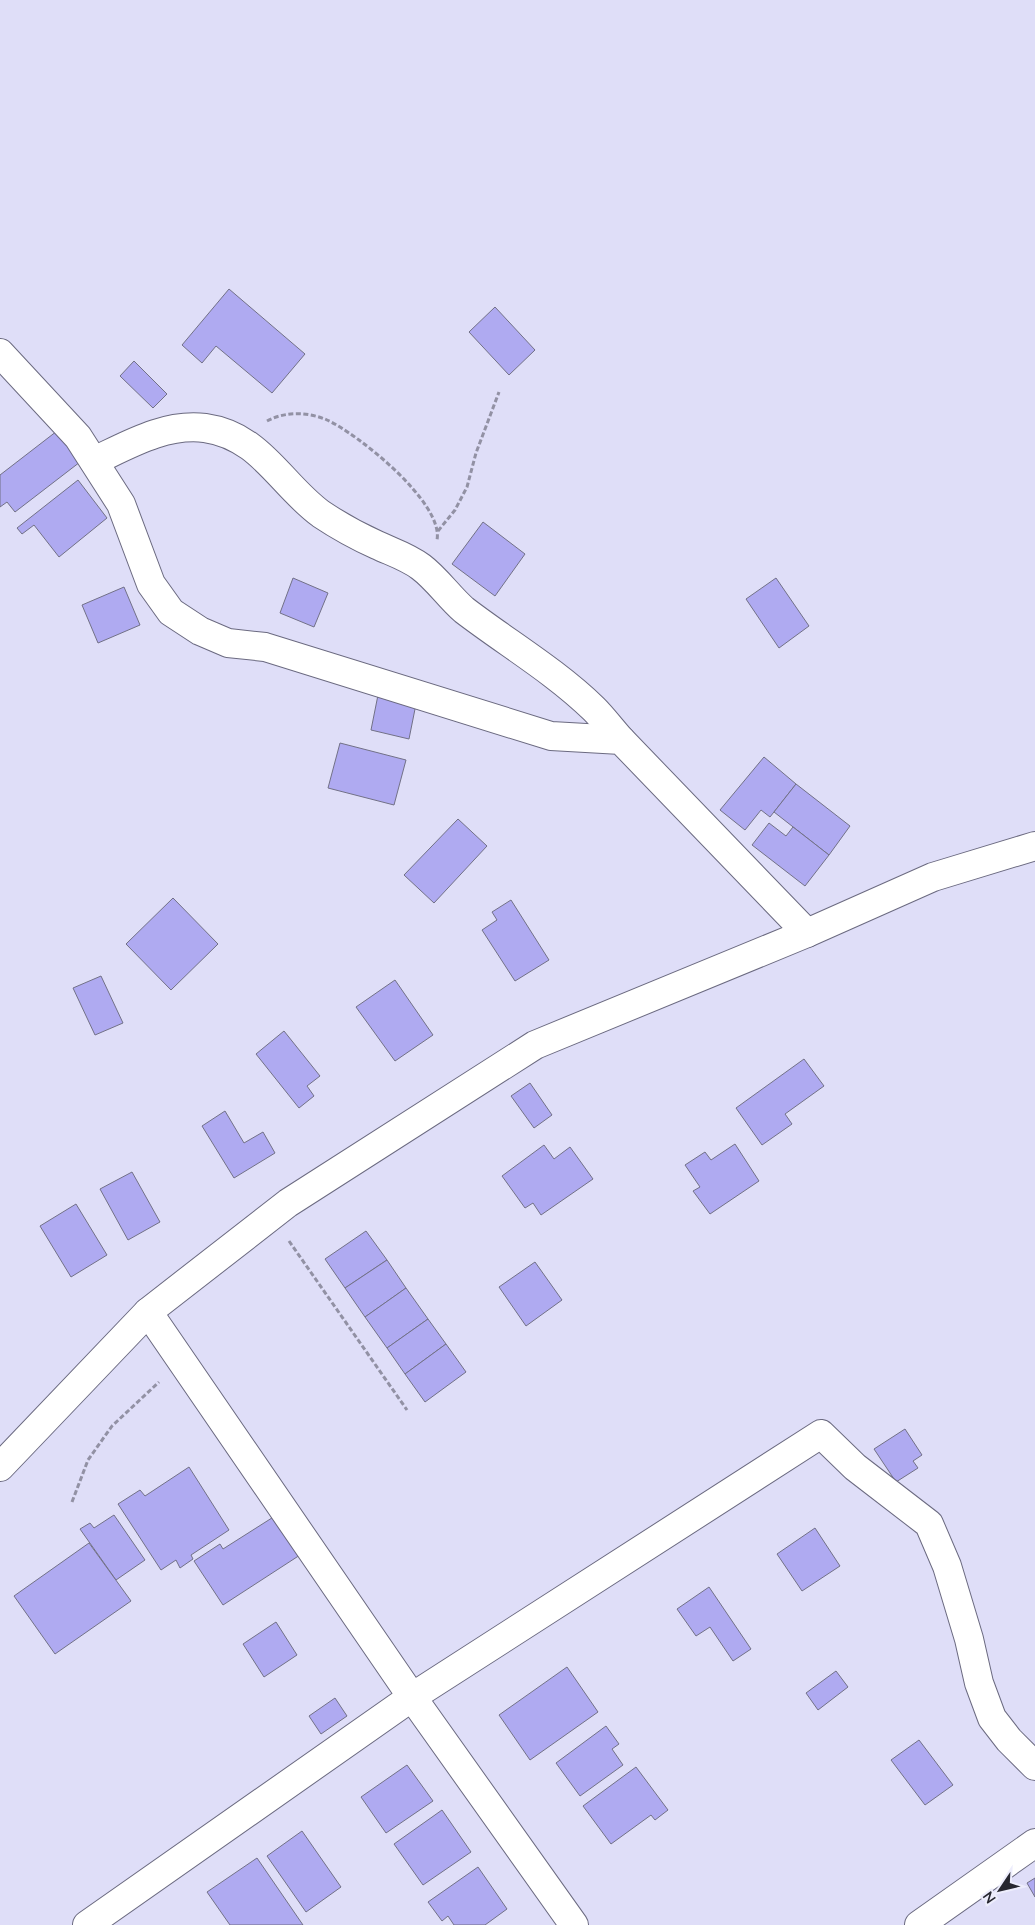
<svg xmlns="http://www.w3.org/2000/svg" width="1035" height="1925" viewBox="0 0 1035 1925" font-family="Lato,sans-serif">
	<rect width="100%" height="100%" fill="#dfdef8"/>
	<g fill="#afaaf1" stroke="#727187">
		<polygon points="229,289 305,354 272,393 216,346 202,363 182,345"/>
		<polygon points="495,307 535,350 509,375 469,332"/>
		<polygon points="134,361 167,394 153,408 120,376"/>
		<polygon points="57,431 80,462 15,512 7,502 0,507 0,475"/>
		<polygon points="78,480 107,518 59,557 34,525 22,534 17,528"/>
		<polygon points="483,522 525,554 495,596 452,564"/>
		<polygon points="293,578 328,593 314,627 280,613"/>
		<polygon points="776,578 809,626 779,648 746,599"/>
		<polygon points="124,587 140,625 98,643 82,605"/>
		<polygon points="378,695 416,704 409,739 371,730"/>
		<polygon points="340,743 406,760 394,805 328,788"/>
		<polygon points="764,757 796,784 770,817 761,810 745,830 720,810"/>
		<polygon points="796,784 850,826 829,855 774,812"/>
		<polygon points="458,819 487,846 434,903 404,875"/>
		<polygon points="769,823 786,836 793,827 829,855 805,886 752,845"/>
		<polygon points="173,898 218,944 171,990 126,944"/>
		<polygon points="511,900 549,960 515,981 482,930 497,920 492,912"/>
		<polygon points="101,976 123,1023 95,1035 73,988"/>
		<polygon points="395,980 433,1035 395,1061 356,1007"/>
		<polygon points="284,1031 320,1076 307,1086 314,1096 299,1108 256,1054"/>
		<polygon points="804,1059 824,1086 785,1114 792,1124 762,1145 736,1108"/>
		<polygon points="530,1083 552,1115 534,1128 511,1096"/>
		<polygon points="225,1111 244,1143 263,1132 275,1153 234,1178 202,1126"/>
		<polygon points="735,1144 759,1181 710,1214 693,1191 700,1187 685,1165 705,1152 711,1160"/>
		<polygon points="544,1145 554,1159 570,1147 593,1179 541,1215 533,1203 525,1208 502,1176"/>
		<polygon points="132,1172 160,1222 128,1240 100,1189"/>
		<polygon points="76,1204 107,1255 71,1277 40,1226"/>
		<polygon points="366,1231 387,1260 345,1288 325,1259"/>
		<polygon points="387,1260 406,1288 365,1317 345,1288"/>
		<polygon points="535,1262 562,1300 526,1326 499,1287"/>
		<polygon points="406,1288 428,1319 387,1348 365,1317"/>
		<polygon points="428,1319 446,1344 405,1374 387,1348"/>
		<polygon points="446,1344 466,1372 425,1402 405,1374"/>
		<polygon points="905,1429 922,1455 913,1461 918,1468 896,1482 874,1449"/>
		<polygon points="189,1467 229,1530 191,1555 193,1559 180,1568 176,1560 161,1570 118,1504 140,1490 145,1496"/>
		<polygon points="114,1515 145,1560 116,1580 80,1529 90,1523 94,1528"/>
		<polygon points="275,1516 300,1555 223,1605 194,1561 220,1544 223,1549"/>
		<polygon points="815,1528 840,1566 802,1591 777,1554"/>
		<polygon points="89,1543 131,1601 55,1654 14,1596"/>
		<polygon points="709,1587 751,1649 733,1661 710,1627 696,1636 677,1609"/>
		<polygon points="276,1622 297,1655 264,1677 243,1644"/>
		<polygon points="567,1667 598,1712 530,1760 499,1715"/>
		<polygon points="836,1671 848,1687 818,1710 806,1693"/>
		<polygon points="335,1698 347,1716 321,1734 309,1716"/>
		<polygon points="606,1726 619,1744 612,1749 623,1765 580,1796 556,1763"/>
		<polygon points="919,1740 953,1785 925,1805 891,1760"/>
		<polygon points="407,1765 433,1801 386,1833 361,1797"/>
		<polygon points="636,1767 668,1810 655,1820 651,1815 611,1844 583,1806"/>
		<polygon points="442,1810 471,1852 423,1885 394,1844"/>
		<polygon points="302,1831 341,1887 306,1912 267,1856"/>
		<polygon points="257,1858 303,1925 230,1925 207,1892"/>
		<polygon points="478,1867 507,1909 485,1925 454,1925 448,1916 442,1921 428,1902"/>
		<polygon points="1035,1878 1035,1897 1027,1883"/>
	</g>
	<g fill="none" stroke-linecap="round" stroke-linejoin="round">
		<defs>
			<g id="street">
				<polyline points="0,353 78,437 121,504 151,584 171,612 200,631 228,643 265,647 551,736 621,740 807,933"/>
				<path d="M94,461C128,445 165,423 205,428C261,436 280,484 321,514C339,526 357,536 377,545C392,552 408,557 421,567C437,579 449,597 464,610C507,643 555,671 594,709C603,718 612,730 621,740"/>
				<polyline points="148,1312 412,1697 574,1925"/>
				<polyline points="0,1467 148,1312 288,1203 535,1045 807,933 933,877 1035,846"/>
				<polyline points="87,1925 412,1697 821,1434 855,1467 929,1524 947,1566 969,1639 979,1683 992,1718 1009,1740 1035,1766"/>
				<polyline points="919,1925 1035,1843"/>
			</g>
		</defs>
		<use href="#street" stroke="#6b6a80" stroke-width="30"/>
		<g stroke="#9291a4" stroke-width="3" stroke-dasharray="5 2.5" stroke-linecap="butt">
			<path d="M267,421C285,411 309,412 327,420C358,434 444,503 437,540"/>
			<polyline points="438,531 455,510 467,487 476,453 499,392"/>
			<polyline points="289,1241 407,1410"/>
			<polyline points="72,1502 88,1460 112,1426 159,1382"/>
		</g>
		<use href="#street" stroke="#fff" stroke-width="28"/>
	</g>
	<g transform="translate(1000 1890) rotate(235)" stroke="#ededfc" stroke-width="4" paint-order="stroke">
	<path d="M0-4L9 19L0 12L-9 19Z" fill="#272730"/>
	<text y="-8" font-size="14" font-weight="bold" text-anchor="middle" fill="#272730">N</text>
	</g>
</svg>
